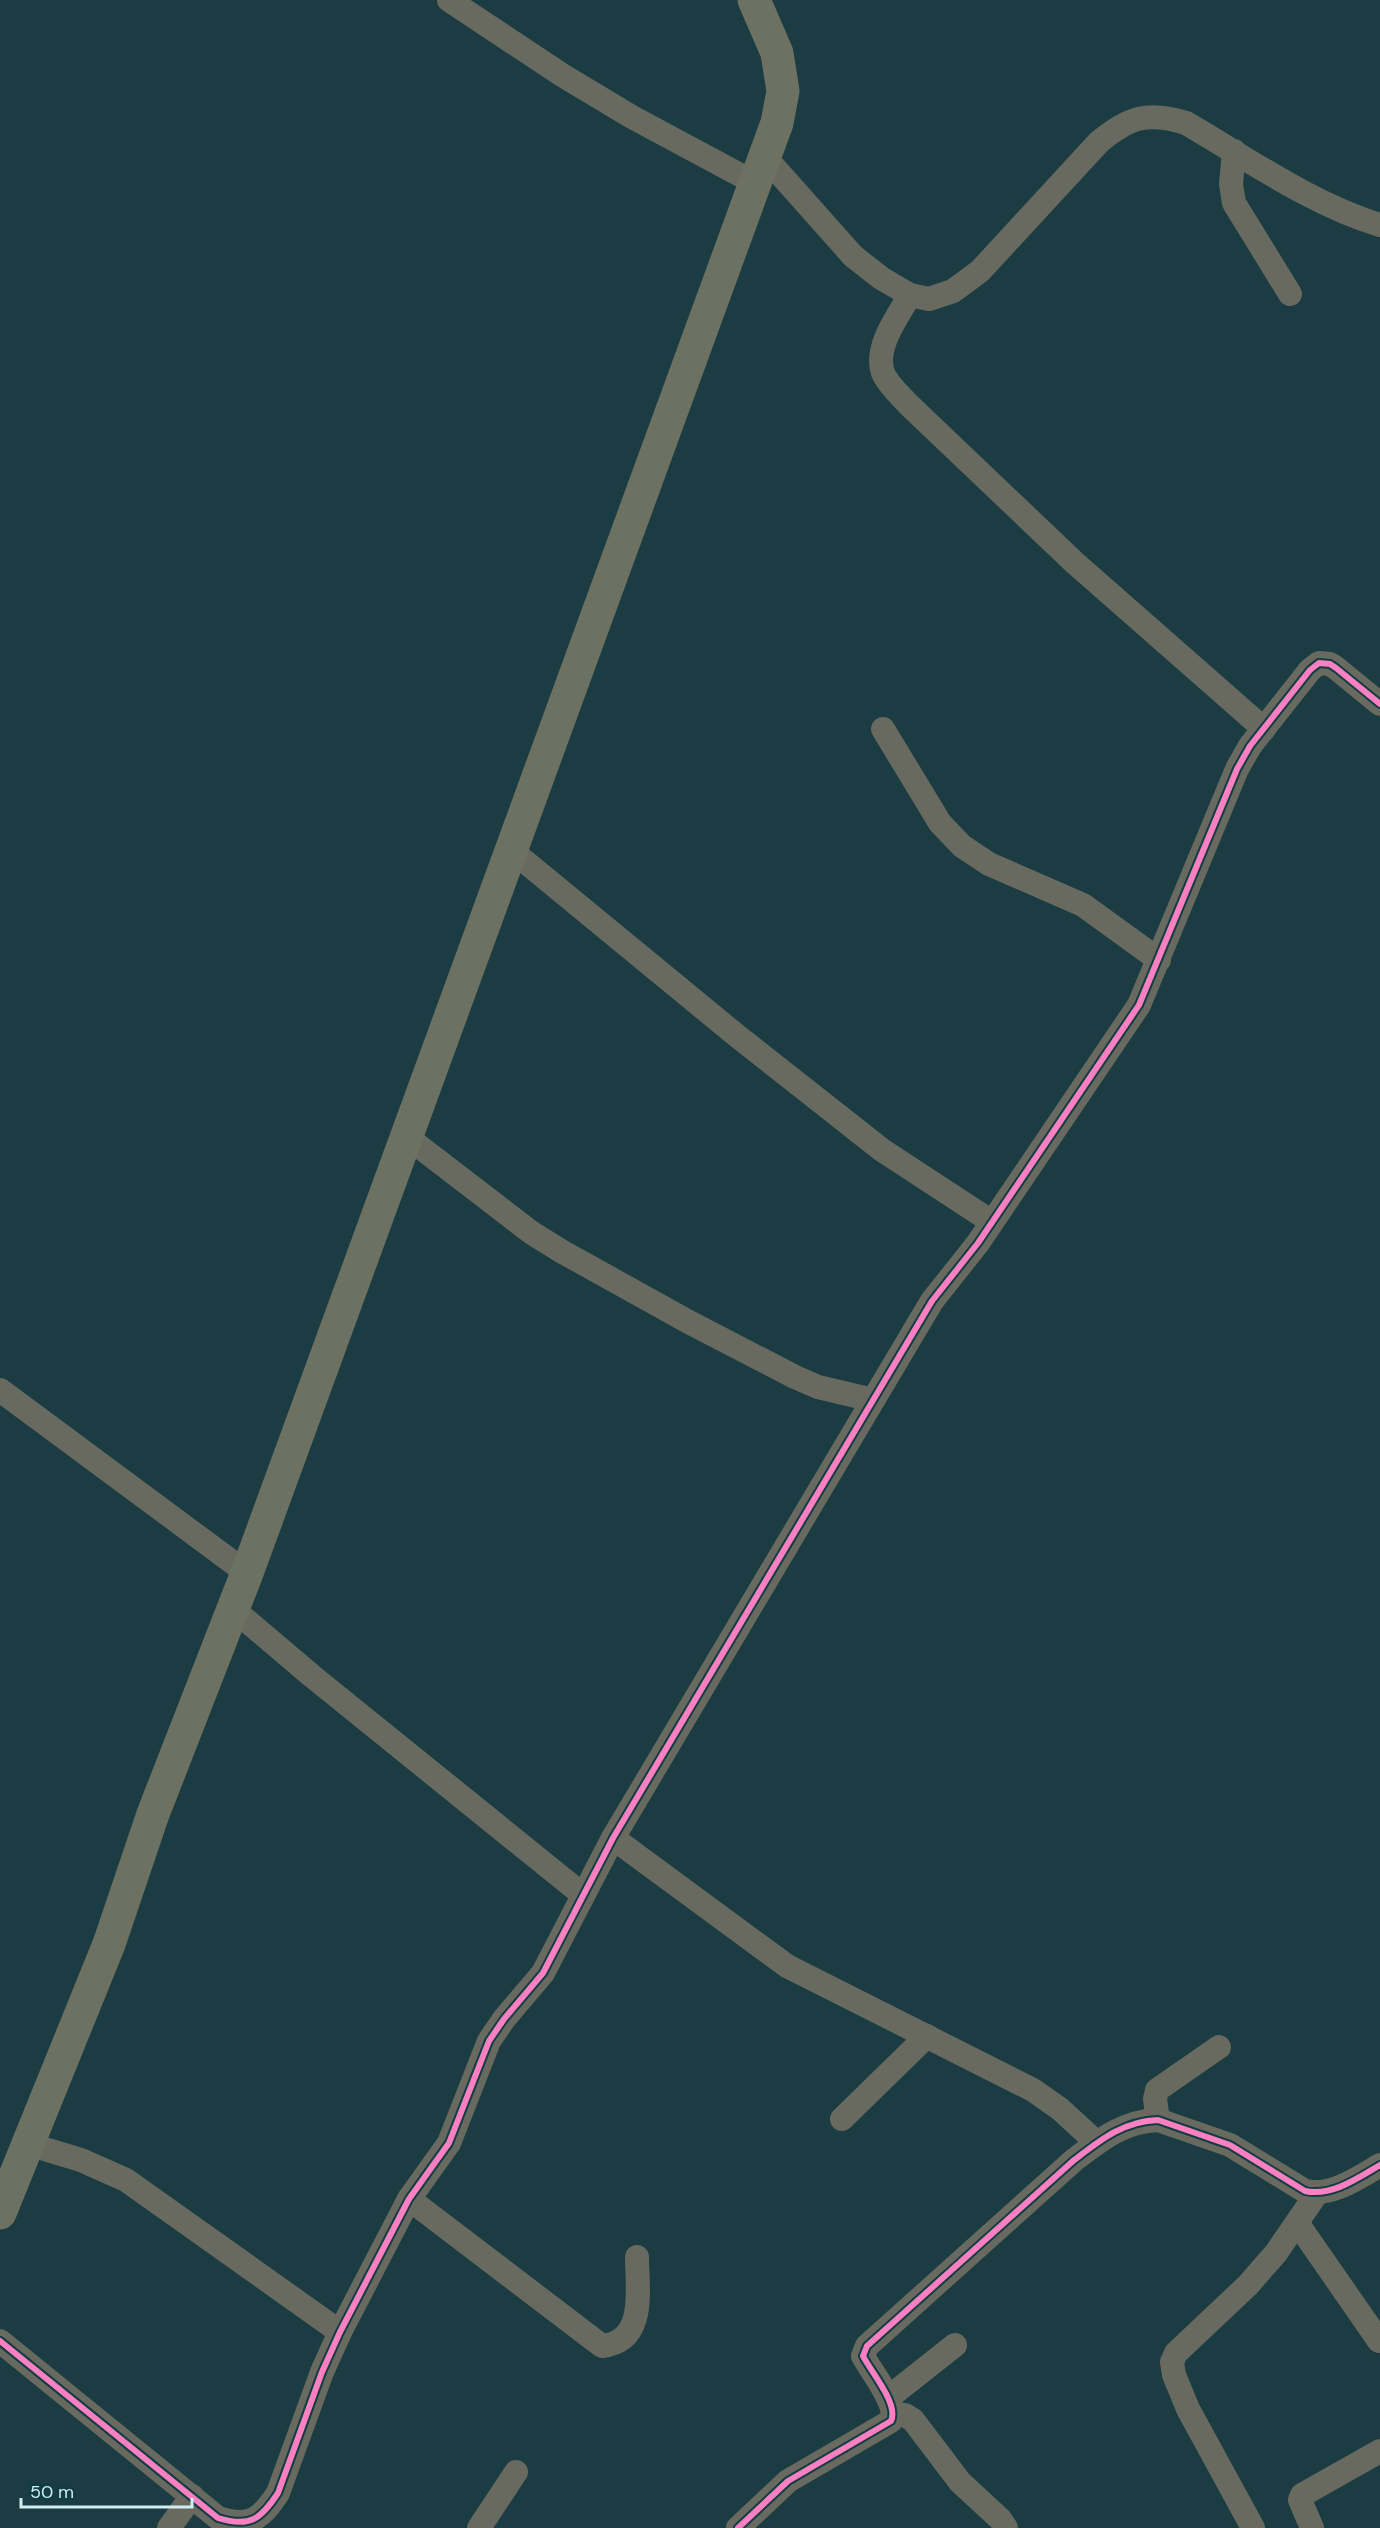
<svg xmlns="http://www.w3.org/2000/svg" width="1380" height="2528" viewBox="0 0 1380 2528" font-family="'DM Sans',sans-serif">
	<rect width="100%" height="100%" fill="#1a3c42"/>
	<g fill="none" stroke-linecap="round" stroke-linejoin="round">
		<g stroke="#696a5f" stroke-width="24">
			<polyline points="449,0 562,75 632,117 755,183"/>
			<polyline points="1234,151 1231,184 1234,203 1290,294"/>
			<path d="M765,157L853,256L881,278L910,295L929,299L953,291L980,271L1099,142C1129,117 1148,111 1186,123C1248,159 1311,204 1380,225"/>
			<path d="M910,295C898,316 874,347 883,373C888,385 901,396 909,405L1075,563L1264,729"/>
			<polyline points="883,729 940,823 962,846 989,864 1083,905 1159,960"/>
			<polyline points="511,850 736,1035 882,1150 992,1222"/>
			<polyline points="407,1137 532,1233 561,1251 687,1321 795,1377 818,1387 873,1400"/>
			<polyline points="0,1390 247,1573"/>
			<polyline points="233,1609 312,1676 583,1895"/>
			<polyline points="613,1838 787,1966 1033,2090 1060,2109 1097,2143"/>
			<polyline points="842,2119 927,2036"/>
			<polyline points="1158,2120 1155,2099 1157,2090 1219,2047"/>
			<polyline points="28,2144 81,2160 126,2180 340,2332"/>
			<path d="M409,2199L602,2346C647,2341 637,2290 637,2257"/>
			<polyline points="1298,2224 1379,2341"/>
			<path d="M0,2341L218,2518C250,2528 261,2519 278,2493L322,2372L340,2332L409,2199L449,2143L489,2041L504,2019L543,1973L613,1838L932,1301L978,1243L1139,1005L1237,769L1250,746L1310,670L1319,663L1330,664L1336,668L1380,704"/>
			<polyline points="888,2398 955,2345"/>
			<polyline points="894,2415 905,2415 913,2420 960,2482 1000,2519 1006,2528"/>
			<polyline points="169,2528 192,2496"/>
			<polyline points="479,2528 516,2472"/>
			<path d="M738,2528L788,2481L891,2421C899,2404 871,2372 863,2356L867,2346L1073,2161C1099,2141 1123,2121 1158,2120L1230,2145L1305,2191C1331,2197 1358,2178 1380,2165"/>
			<polyline points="1253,2528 1188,2409 1174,2375 1172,2362 1176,2353 1248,2285 1276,2253 1317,2193"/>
			<polyline points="1312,2528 1300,2500 1302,2495 1380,2451"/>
		</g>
		<polyline stroke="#6c7162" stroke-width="33" points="0,2213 109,1944 153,1814 247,1573 777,123 783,91 777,53 754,0"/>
		<defs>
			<g id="cycleway">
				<path d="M0,2341L218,2518C250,2528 261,2519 278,2493L322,2372L340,2332L409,2199L449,2143L489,2041L504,2019L543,1973L613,1838L932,1301L978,1243L1139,1005L1237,769L1250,746L1310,670L1319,663L1330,664L1336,668L1380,704"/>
				<path d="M738,2528L788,2481L891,2421C899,2404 871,2372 863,2356L867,2346L1073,2161C1099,2141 1123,2121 1158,2120L1230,2145L1305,2191C1331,2197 1358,2178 1380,2165"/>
			</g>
		</defs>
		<use href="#cycleway" stroke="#103c44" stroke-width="10"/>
		<use href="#cycleway" stroke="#ff80c0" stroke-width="6"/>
	</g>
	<path d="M21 2498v9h171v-9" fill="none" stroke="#d1edf3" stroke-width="3"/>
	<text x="30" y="2498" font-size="18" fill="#d1edf3" stroke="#103c44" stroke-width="4.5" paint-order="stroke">50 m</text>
</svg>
